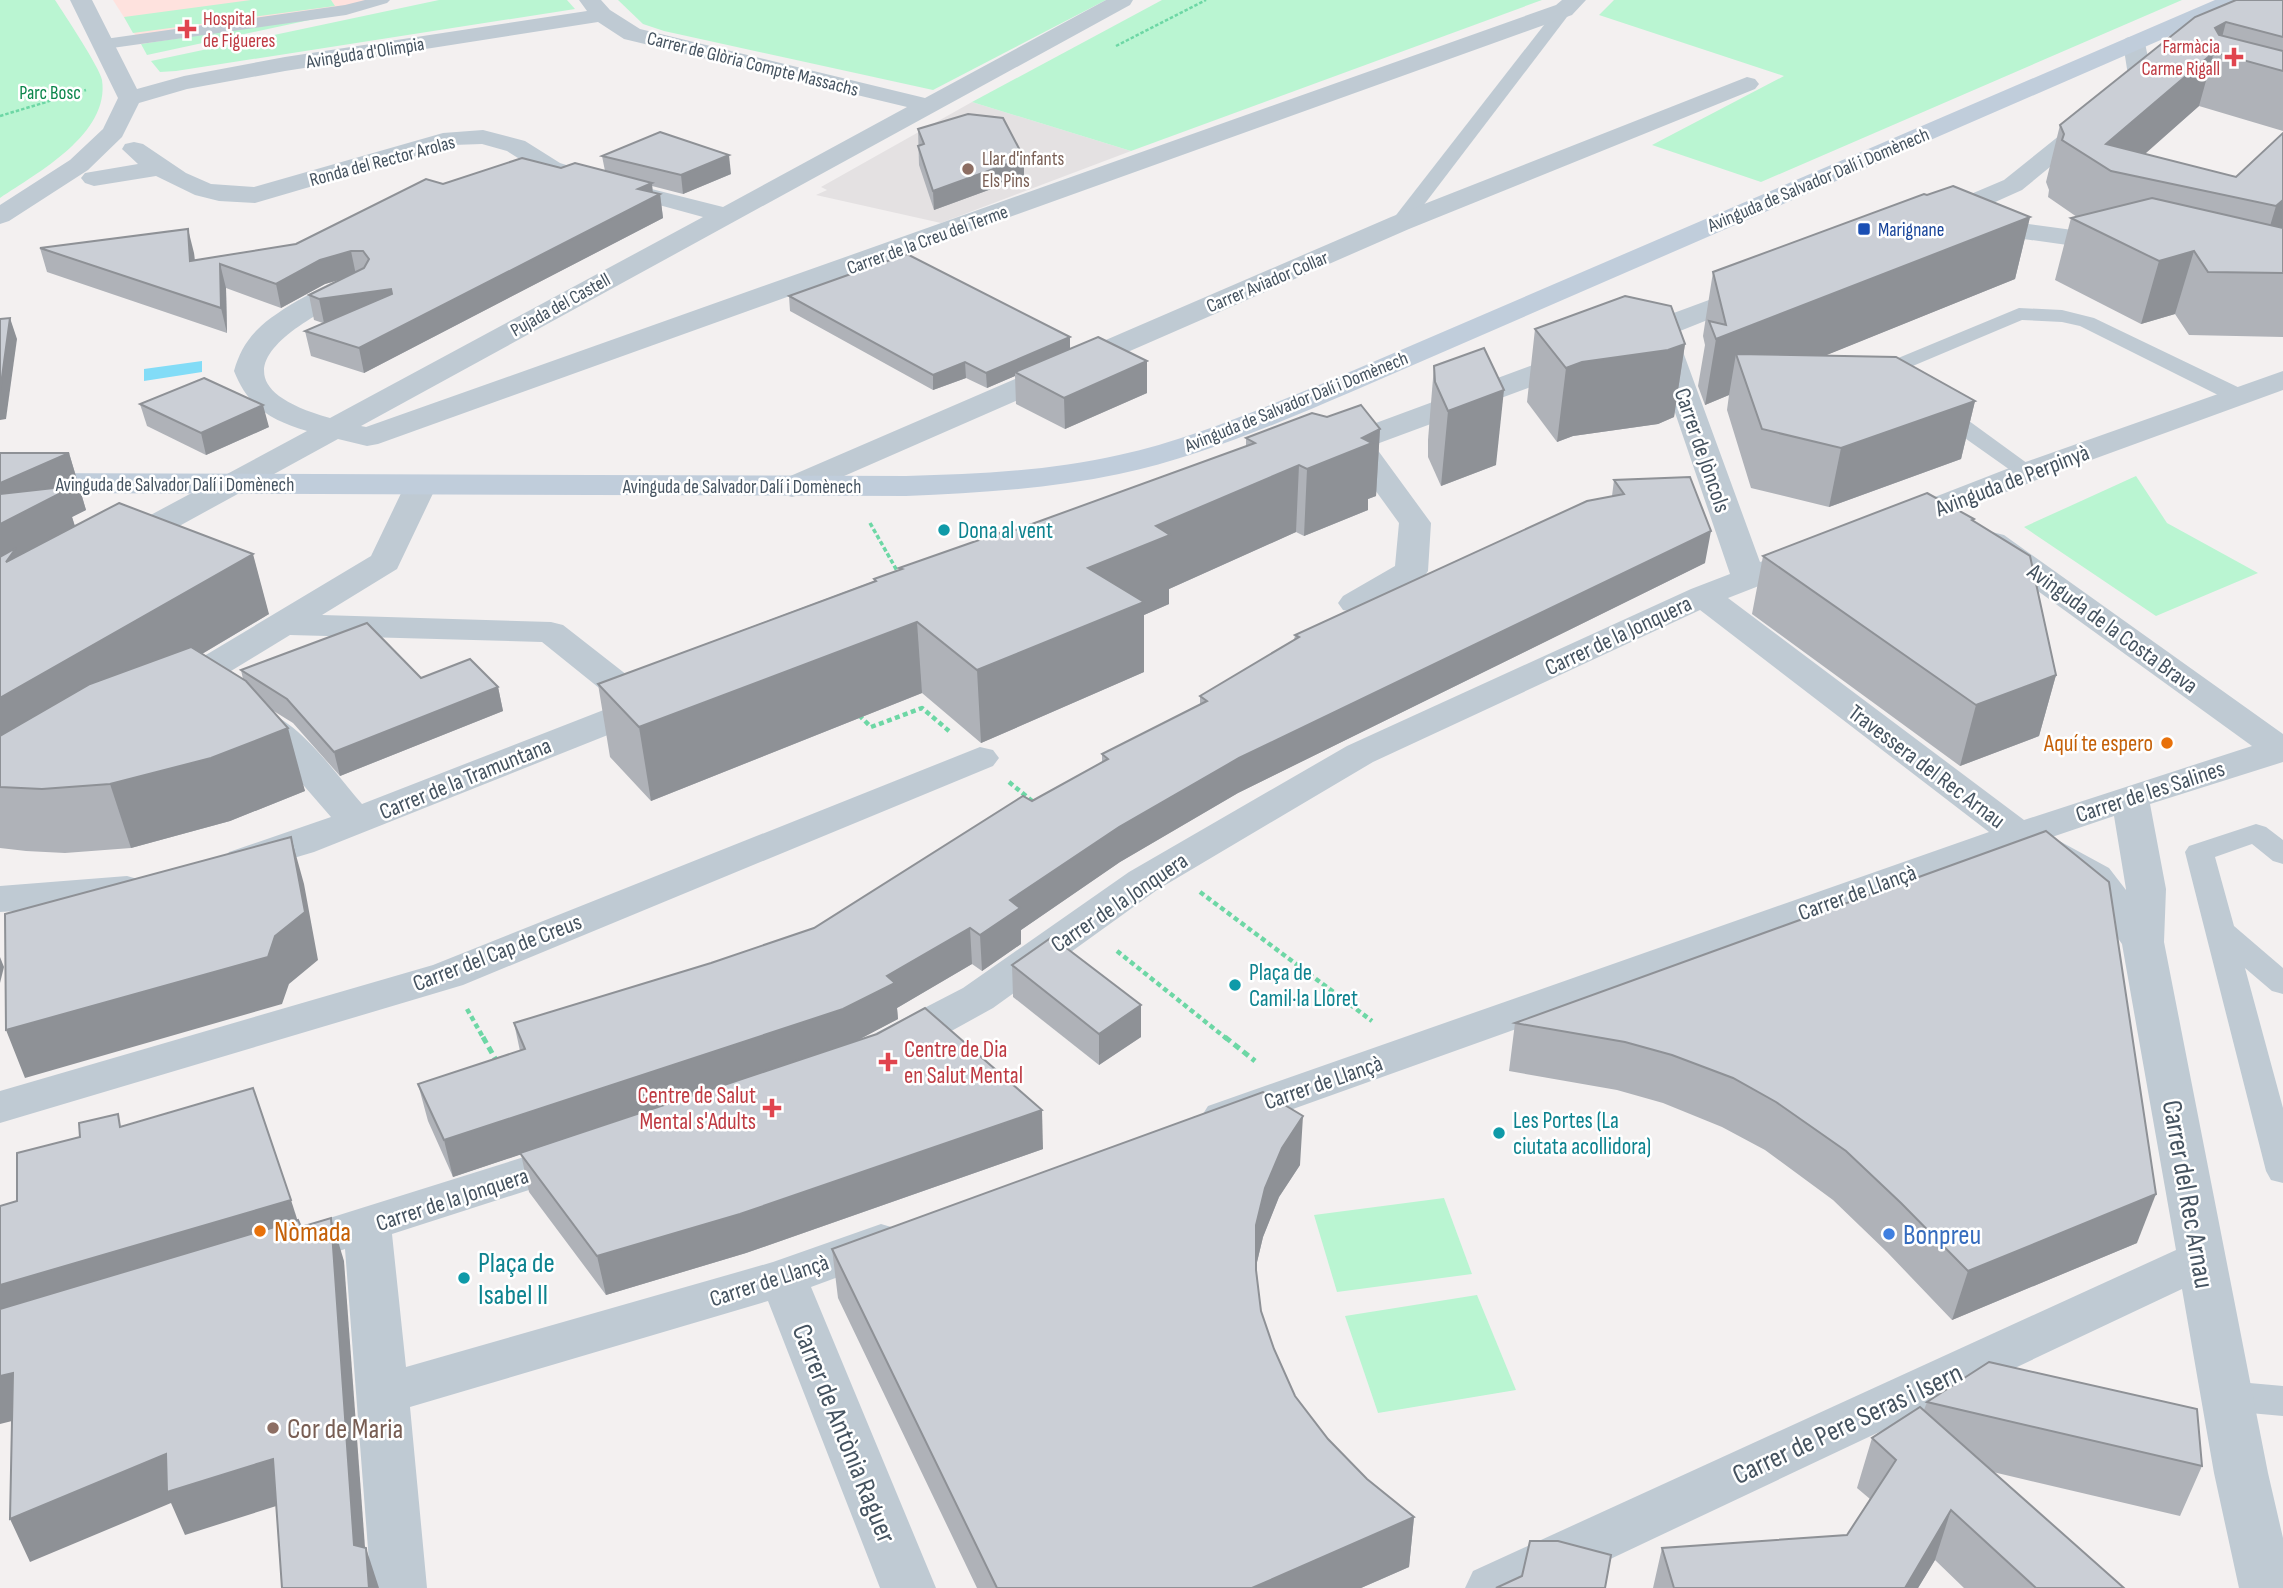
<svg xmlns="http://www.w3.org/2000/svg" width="2283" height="1588" viewBox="0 0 2283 1588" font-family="'Sofia Sans Condensed',sans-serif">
	<rect width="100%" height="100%" fill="#f3f0f0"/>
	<polygon fill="#e4e1e2" points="972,102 1131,151 941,223 816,195 827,190 821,187"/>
	<polygon fill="#fee2de" points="113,0 386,0 346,13 141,44"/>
	<g fill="#baf5d2">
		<path d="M0,0H55C64,14 100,68 102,80C110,134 37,173 0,198Z"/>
		<polygon points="251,0 331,0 335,6 133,33 124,17"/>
		<polygon points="439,0 567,0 575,9 176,71 160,72 151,61"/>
		<polygon points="618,0 1106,0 933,90 664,31 643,24"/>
		<polygon points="1162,0 1542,0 1131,151 972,102"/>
		<polygon points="1614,0 2182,0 1761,182 1652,145 1784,76 1599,15"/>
		<polygon points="342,13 147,55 141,44"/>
		<polygon points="2136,476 2167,523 2258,573 2156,616 2024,527"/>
		<polygon points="1444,1198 1472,1274 1337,1292 1314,1215"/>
		<polygon points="1477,1295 1516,1390 1378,1413 1345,1316"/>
	</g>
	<polygon fill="#82dcf7" points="202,361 202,372 144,381 144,369"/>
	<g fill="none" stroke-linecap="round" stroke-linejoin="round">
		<g stroke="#6dd7a5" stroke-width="2.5" stroke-dasharray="3.5 2" stroke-linecap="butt">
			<polyline points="1116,46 1206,0"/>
			<polyline points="0,116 86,90"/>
		</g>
		<polyline stroke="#6dd7a5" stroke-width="3.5" stroke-dasharray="4.5 2.5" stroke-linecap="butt" points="870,523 900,576"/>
		<g stroke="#6dd7a5" stroke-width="4.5" stroke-dasharray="5 3.5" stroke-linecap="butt">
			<polyline points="859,715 871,727 922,708 949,731"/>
			<polyline points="1009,782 1032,801"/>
			<polyline points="1200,892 1372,1021"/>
			<polyline points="1117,951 1227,1039"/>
			<polyline points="467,1009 484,1039"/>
		</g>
		<g stroke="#6dd7a5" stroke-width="5" stroke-dasharray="7 4.5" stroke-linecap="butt">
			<polyline points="483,1037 497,1062"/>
			<polyline points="1225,1037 1255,1061"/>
		</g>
		<g fill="#bfcad3" fill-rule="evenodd">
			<polygon points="365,0 390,0 387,3 346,15 105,49 97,44 105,39 345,5"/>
			<polygon points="1564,5 1572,10 1570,13 1407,227 1393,227 1391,223 1393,219 1558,7"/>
			<polygon points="2019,308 2062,310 2094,318 2246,391 2249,396 2246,401 2230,401 2080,326 2062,322 2022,320 1908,368 1907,375 1910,378 2039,472 2036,477 2020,477 1894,388 1885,376 1891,361"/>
			<polygon points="2256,824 2266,827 2283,840 2283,864 2273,861 2252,844 2215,857 2234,926 2283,968 2283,994 2272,991 2245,968 2283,1108 2283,1183 2271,1180 2266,1171 2185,852 2189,846"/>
			<polygon points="2227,1381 2283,1386 2283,1416 2227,1411 2214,1407 2208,1396 2214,1385"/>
		</g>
		<g fill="#bfcad3" fill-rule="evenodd">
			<path d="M70,0H92L137,89L184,76L285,57L587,11L579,0H601L610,10L640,29L925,98L1106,0H1133L1130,5L361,426L366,427L1556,5L1562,0H1586L1572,15L378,444L367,446L338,439L130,553L118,556L106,553L101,546L106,539L307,431C271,420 248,407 234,371C239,354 245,342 258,329C277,310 341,272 368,278L372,284L368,290C298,319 195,380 330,418L703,217L542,173L507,151L482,144L453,145L255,203L219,201L195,195L156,176L94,186L85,183L81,178L85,173L138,164L122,149L125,144L134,142L143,144L186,173L211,184L254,187L443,133L483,130L525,141L560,163L600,176L723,207L907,107L624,39L598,22L285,71L187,89L139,103L122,137L88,170L9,221L0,224V205L70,160L103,129L118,98Z"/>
			<polygon points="2134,36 2142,38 2145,43 2153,82 2149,87 2133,87 2129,82 2123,43 2126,38"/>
			<polygon points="1747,77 1755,79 1759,84 1755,89 1409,229 803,494 792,497 781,494 776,487 781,480 1391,217"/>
			<polygon points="2093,113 2101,115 2105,120 2101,125 2022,190 1944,225 1935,227 1926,225 1922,219 1926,213 2004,180 2085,115"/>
			<polygon points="1976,217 2117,236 2126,238 2130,244 2126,250 2117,252 1967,231 1963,225 1967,219"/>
			<path d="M1755,283L1765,285L1769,291L1765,297L1665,337L1678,343L1682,349L1760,562L1808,545L1820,548L1825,555L1820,562L1728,598L2024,820L2252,746L1980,549L1975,542L1980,535L1992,532L2004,535L2283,734V762L2150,804L2166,889L2164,942L2268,1473L2283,1538V1588H2239L2214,1473L2182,1289L1549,1588H1465L1473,1571L2176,1250L2122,944L2081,886L2015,850L1240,1128L1224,1133L1208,1128L1201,1117L1208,1106L1989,832L1700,610L1373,762L1157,890L993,1008L908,1055L892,1059L876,1055L870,1044L876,1033L963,988L1129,872L1347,746L1691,589L1730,574L1655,354L1641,346L1374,445L1431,523L1428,571L1423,578C1399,592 1371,617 1343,610L1338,603L1343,596L1395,566L1399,523L1349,454L1330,460L1319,458L1314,451L1319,444ZM2114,816L2126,889V890L2109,868L2052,837Z"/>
			<polygon points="2283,371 2283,390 2039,479 1910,530 1898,533 1886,530 1882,523 1886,516 2017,465"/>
			<path d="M421,475L432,478L437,485L397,569L322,615L551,622L563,625L650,693L667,695L672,703L667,711L658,715L314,852L243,873L229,870L223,861L229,852L331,817L265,741L241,726L236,718L241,710C286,699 335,774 362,804L619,704L542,642L290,635L185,699L172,702L159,699L154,691L159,683L371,556L405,485L410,478Z"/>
			<polygon points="980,747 993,750 999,758 993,766 463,985 0,1123 0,1091 433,965"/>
			<polygon points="127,876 141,880 147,889 141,898 101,906 0,912 0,886"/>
			<polygon points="575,1141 591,1146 598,1158 591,1170 392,1234 406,1367 773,1262 881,1224 898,1229 905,1242 898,1255 811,1287 936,1588 880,1588 768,1301 410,1407 427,1588 371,1588 345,1249 286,1268 269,1263 262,1250 269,1237"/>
		</g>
		<path fill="#c0cddb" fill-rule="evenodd" d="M2215,0H2244L2241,5L1351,392C1276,424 1200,457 1119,474C1049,489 977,493 906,496L0,493V473L906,476C977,474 1049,471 1119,455C1192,439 1262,408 1331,380Z"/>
	</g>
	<g fill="#afb2b8">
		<polygon points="2283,0 2283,131 2199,106 2145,154 2236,177 2283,133 2283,337 2189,335 2175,314 2141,324 2055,280 2071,218 2077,217 2048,197 2049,190 2046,182 2060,125 2195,17"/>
		<polygon points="918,129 1024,158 1024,177 934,210 919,165"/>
		<polygon points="602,156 731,174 683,194 652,186 653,193 660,194 663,218 364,373 311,356 305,331 323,323 314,320 309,295 341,279 325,284 281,308 226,288 227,333 47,272 40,248 194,253 195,260 296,244 443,184 561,168 605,171"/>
		<polygon points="1927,195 2030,217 2015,279 1826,355 1975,401 1961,459 1829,507 1751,488 1727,410 1729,395 1705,405 1698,386 1705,345 1703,336 1713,272"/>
		<polygon points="789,296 1070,337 1070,349 1147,361 1147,393 1065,429 1016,404 1015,376 987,388 966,378 933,390 790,311"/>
		<polygon points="1535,329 1685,344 1674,417 1658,424 1573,436 1557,442 1527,402"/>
		<polygon points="1434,366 1496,465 1441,486 1428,457 1428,440"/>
		<polygon points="140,404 269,427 206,455 147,426"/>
		<polygon points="1380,429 1376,496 1368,499 1368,510 1304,536 1296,532 1169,589 1169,604 1144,615 1144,672 981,743 922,693 651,801 610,757 598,684 874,581 874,579 900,570 899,568 1018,529 1246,446 1246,438"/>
		<polygon points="0,453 69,453 86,510 72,517 75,526 269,614 202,654 243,679 241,670 421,678 498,687 503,711 340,776 293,723 272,710 305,791 230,821 131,848 65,853 26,851 0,848"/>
		<polygon points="1614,480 1705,563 1238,793 1120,862 1021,930 1021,944 982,971 972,964 897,1008 898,1019 855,1041 1043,1149 746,1253 606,1295 529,1192 521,1154 453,1177 428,1121 418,1084 520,1051 514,1023 711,963 814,928 1032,801 1102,762 1102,754 1200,704 1200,696 1294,640 1295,635 1612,496"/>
		<polygon points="1974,519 1974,521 2056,675 2039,736 1960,766 1752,614 1763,556"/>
		<polygon points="2046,831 2137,1243 1952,1320 1887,1252 1833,1200 1765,1150 1722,1127 1663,1103 1617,1090 1509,1071 1515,1023"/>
		<polygon points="1012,965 1141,1037 1099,1065 1013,997"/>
		<polygon points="1300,1165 1279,1197 1263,1237 1256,1266 1261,1311 1274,1349 1295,1396 1328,1439 1367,1479 1414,1517 1409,1567 1361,1588 977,1588 838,1298 832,1249"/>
		<polygon points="1927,1402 2202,1466 2180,1516 1993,1472 2124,1588 1964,1588 1935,1560 1918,1588 1653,1588 1662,1548 1847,1535 1870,1499 1857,1488 1872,1438 1924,1410"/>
	</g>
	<g fill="#8e9196">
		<polygon points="2226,22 2218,53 2214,52 2199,106 2123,173 2106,144 2215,28"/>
		<polygon points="729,155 731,174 683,194 681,175"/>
		<polygon points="1024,158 1024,177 934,210 933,191"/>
		<polygon points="652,183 653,198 660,194 663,218 364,373 359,348 638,189"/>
		<polygon points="2283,200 2283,241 2258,266 2276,206"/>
		<polygon points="2030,217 2015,279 1748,387 1736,354 1729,395 1705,405 1716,339"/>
		<polygon points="188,229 194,253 196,285 190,261"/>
		<polygon points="351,251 356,275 325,284 281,308 276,284 320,260"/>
		<polygon points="2194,251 2175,314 2141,324 2159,261"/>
		<polygon points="220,264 226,288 227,333 221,308"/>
		<polygon points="391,289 396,313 324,323 319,299"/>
		<polygon points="10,318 17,339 6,419 0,420 0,392"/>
		<polygon points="1070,337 1070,353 1015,372 1015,376 987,388 986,373"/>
		<polygon points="1685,344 1674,417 1658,424 1573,436 1557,442 1566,368 1582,362"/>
		<polygon points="1147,361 1147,393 1065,429 1064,398"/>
		<polygon points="965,362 966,378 933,390 933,375"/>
		<polygon points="1504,390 1496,465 1441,486 1448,411"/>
		<polygon points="1975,401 1961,459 1829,507 1841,448"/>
		<polygon points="263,405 269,427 206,455 201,433"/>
		<polygon points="1380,429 1376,496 1368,499 1368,510 1304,536 1307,469"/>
		<polygon points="69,453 86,510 72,517 81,546 0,594 0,483"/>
		<polygon points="1299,465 1296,532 1169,589 1169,604 1144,615 1144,672 981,743 977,670 1088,568 1156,526"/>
		<polygon points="1711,531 1705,563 1238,793 1120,862 1021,930 1021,944 982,971 980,935 1010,900 1119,827 1239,758"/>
		<polygon points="253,554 269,614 0,774 0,698"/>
		<polygon points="917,622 922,693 651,801 639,727"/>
		<polygon points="2056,675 2039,736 1960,766 1976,705"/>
		<polygon points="498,687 503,711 340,776 334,752"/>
		<polygon points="288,728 305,791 230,821 131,848 110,784"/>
		<polygon points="291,837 304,884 318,960 289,984 282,1004 25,1078 6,1030"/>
		<polygon points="970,928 972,964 897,1008 898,1019 847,1046 453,1177 444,1140 887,976"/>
		<polygon points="0,957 4,967 0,983"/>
		<polygon points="1141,1005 1141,1037 1099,1065 1099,1034"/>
		<polygon points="1042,1110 1043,1149 746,1253 606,1295 597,1256"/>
		<polygon points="1303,1116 1300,1165 1279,1197 1263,1237 1254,1275 1256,1225 1265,1188 1282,1148"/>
		<polygon points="2156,1194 2137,1243 1952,1320 1968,1271"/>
		<polygon points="291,1200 299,1225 0,1313 0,1285"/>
		<polygon points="331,1218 344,1261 368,1588 354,1545"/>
		<polygon points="13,1373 32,1416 0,1424 0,1376"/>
		<polygon points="166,1454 273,1459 289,1502 185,1535 171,1503 30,1562 10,1519"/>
		<polygon points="1951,1510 1935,1560 1918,1588 1905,1588"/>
		<polygon points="1414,1517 1409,1567 1361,1588 1252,1588"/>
		<polygon points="366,1548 379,1588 369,1588"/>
	</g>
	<g fill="#cbcfd6" stroke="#8e9196" stroke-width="2">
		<polygon points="2236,0 2283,0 2283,37 2226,22 2215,28 2219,35 2283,51 2283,71 2214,52 2106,144 2236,177 2283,133 2283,200 2276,206 2111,171 2062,140 2064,134 2060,125 2195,17"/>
		<polygon points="968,114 1003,118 1024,158 933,191 918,146 924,144 918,129"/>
		<polygon points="660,132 729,155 681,175 602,156"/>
		<polygon points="522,158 561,168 575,163 652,183 638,189 660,194 359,348 305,331 392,294 391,289 319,299 309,295 364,268 369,259 363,251 351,251 320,260 276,284 220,264 221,308 40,248 188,229 190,261 296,244 426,179 443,184"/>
		<polygon points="1953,186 2030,217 1716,339 1709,321 1726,325 1713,272 1924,194 1927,195"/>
		<polygon points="2152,198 2283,228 2283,273 2208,272 2194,251 2159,261 2071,218"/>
		<polygon points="907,254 1070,337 986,373 965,362 933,375 789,296"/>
		<polygon points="1625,296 1671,306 1685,344 1668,350 1582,362 1566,368 1535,329"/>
		<polygon points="10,318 0,392 0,319"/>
		<polygon points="1098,337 1147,361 1064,398 1015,372"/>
		<polygon points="1484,348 1504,390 1448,411 1435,382 1434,366"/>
		<polygon points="1736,354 1896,357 1975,401 1841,448 1762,429"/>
		<polygon points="204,378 263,405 201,433 140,404"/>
		<polygon points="1361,405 1380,429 1362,438 1372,443 1307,469 1299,465 1156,526 1170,535 1088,568 1144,602 977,670 917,622 639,727 598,684 876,581 874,579 902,569 899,568 999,533 1001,535 1018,529 1255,443 1246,438 1312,413 1327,417"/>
		<polygon points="0,453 69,453 0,483"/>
		<polygon points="1690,477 1711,531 1239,758 1119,827 1010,900 1020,908 980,935 970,928 887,976 895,983 843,1009 444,1140 418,1084 525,1049 514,1023 711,963 814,928 1023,796 1032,801 1108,759 1102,754 1207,701 1200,696 1299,637 1295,635 1587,501 1624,494 1614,480"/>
		<polygon points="63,487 57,495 0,524 0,494"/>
		<polygon points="1927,493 1974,519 1972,520 2030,556 2056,675 1976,705 1763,556"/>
		<polygon points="119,503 253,554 0,698 0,557 16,548 6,562"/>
		<polygon points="367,623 421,678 470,659 498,687 334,752 287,699 241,670"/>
		<polygon points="191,647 246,681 288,728 211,758 110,784 42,789 0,787 0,736 90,684"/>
		<polygon points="2046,831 2109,882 2156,1194 1968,1271 1901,1203 1846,1151 1776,1102 1733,1078 1672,1055 1625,1042 1515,1023"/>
		<polygon points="291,837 305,912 275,936 268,957 6,1030 5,914"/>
		<polygon points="1052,937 1141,1005 1099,1034 1012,965"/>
		<polygon points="925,1008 1042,1110 740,1214 597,1256 520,1153 877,1034"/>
		<polygon points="253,1088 291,1200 0,1285 0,1206 17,1201 17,1153 80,1137 79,1123 118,1114 120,1127"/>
		<polygon points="1263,1092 1303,1116 1282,1148 1265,1188 1256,1225 1256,1270 1261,1311 1274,1349 1295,1396 1328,1439 1367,1479 1414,1517 1252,1588 997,1588 832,1249"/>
		<polygon points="331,1218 354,1545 366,1548 369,1588 282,1588 273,1459 167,1492 166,1454 10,1519 13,1373 0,1376 0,1309 298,1220 301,1227"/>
		<polygon points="1989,1362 2197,1409 2202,1466 1927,1402"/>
		<polygon points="1920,1407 2124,1588 2036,1588 1951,1510 1905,1588 1674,1588 1662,1548 1847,1535 1896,1460 1872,1438"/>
		<polygon points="1530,1541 1558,1541 1611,1555 1605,1588 1496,1588 1522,1576"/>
	</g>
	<g fill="#e0444e" stroke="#fff" stroke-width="2.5">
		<path d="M183.5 18.5h7v7h7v7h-7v7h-7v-7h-7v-7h7z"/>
		<path d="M2230.5 46.5h7v7h7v7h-7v7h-7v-7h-7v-7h7z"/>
		<path d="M884.5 1051.5h7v7h7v7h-7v7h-7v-7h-7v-7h7z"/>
		<path d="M768.5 1097.5h7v7h7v7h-7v7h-7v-7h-7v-7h7z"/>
	</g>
	<g fill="#8d6e63" stroke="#fff" stroke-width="2.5">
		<circle cx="968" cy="169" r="7"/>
		<circle cx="273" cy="1428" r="7"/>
	</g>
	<rect fill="#1a4fb4" stroke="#fff" stroke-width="2.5" x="1857" y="222" width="14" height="14" rx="3.5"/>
	<g fill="#0f9aa8" stroke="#fff" stroke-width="2.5">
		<circle cx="944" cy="530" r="7"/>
		<circle cx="1235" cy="985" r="7"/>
		<circle cx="1499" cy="1133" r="7"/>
		<circle cx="464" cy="1278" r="7"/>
	</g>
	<g fill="#e8710a" stroke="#fff" stroke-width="2.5">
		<circle cx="2167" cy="743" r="7"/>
		<circle cx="260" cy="1231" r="7"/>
	</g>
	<circle fill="#3f7fe0" stroke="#fff" stroke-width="2.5" cx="1889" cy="1234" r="7"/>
	<g text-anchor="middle" stroke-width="5" stroke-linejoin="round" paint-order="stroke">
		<g font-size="19" fill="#be3a42" stroke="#fff" text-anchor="start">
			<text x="203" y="25">Hospital<tspan x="203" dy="22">de Figueres</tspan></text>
			<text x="2220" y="53" text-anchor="end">Farmàcia<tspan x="2220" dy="22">Carme Rigall</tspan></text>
		</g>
		<g font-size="19" fill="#455360" stroke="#fff">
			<text transform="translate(365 52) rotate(-9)" y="7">Avinguda d'Olimpia</text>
			<text transform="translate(753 63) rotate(14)" y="7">Carrer de Glòria Compte Massachs</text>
			<text transform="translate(382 160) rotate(-15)" y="7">Ronda del Rector Arolas</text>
			<text transform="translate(1818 179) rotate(-23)" y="7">Avinguda de Salvador Dalí i Domènech</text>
			<text transform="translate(927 239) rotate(-20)" y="7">Carrer de la Creu del Terme</text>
			<text transform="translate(1267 281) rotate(-23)" y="7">Carrer Aviador Collar</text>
			<text transform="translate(560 304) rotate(-29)" y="7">Pujada del Castell</text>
			<text transform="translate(1296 401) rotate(-22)" y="7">Avinguda de Salvador Dalí i Domènech</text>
			<text x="175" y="491">Avinguda de Salvador Dalí i Domènech</text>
			<text x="742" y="493">Avinguda de Salvador Dalí i Domènech</text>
		</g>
		<g font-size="19" fill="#0c864c" stroke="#fff">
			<text x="50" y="99">Parc Bosc</text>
		</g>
		<g font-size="19" fill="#785e54" stroke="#fff" text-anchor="start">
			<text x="982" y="165">Llar d'infants<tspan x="982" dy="22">Els Pins</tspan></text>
		</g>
		<g font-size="19" fill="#164399" stroke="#fff" text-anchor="start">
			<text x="1878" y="236">Marignane</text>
		</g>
		<g font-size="23" fill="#455360" stroke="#fff">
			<text transform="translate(1703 450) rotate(71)" y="8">Carrer de Jòncols</text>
			<text transform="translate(2012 480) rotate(-21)" y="8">Avinguda de Perpinyà</text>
			<text transform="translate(2113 628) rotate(36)" y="8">Avinguda de la Costa Brava</text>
			<text transform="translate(1618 635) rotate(-25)" y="8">Carrer de la Jonquera</text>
			<text transform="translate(1927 766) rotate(37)" y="8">Travessera del Rec Arnau</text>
			<text transform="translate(465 778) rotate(-22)" y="8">Carrer de la Tramuntana</text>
			<text transform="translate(2150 791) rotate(-18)" y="8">Carrer de les Salines</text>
			<text transform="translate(1857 892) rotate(-20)" y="8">Carrer de Llançà</text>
			<text transform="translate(1119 902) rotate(-34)" y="8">Carrer de la Jonquera</text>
			<text transform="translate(497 952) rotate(-21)" y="8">Carrer del Cap de Creus</text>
			<text transform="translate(1323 1082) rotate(-19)" y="8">Carrer de Llançà</text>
			<text transform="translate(452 1199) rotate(-18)" y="8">Carrer de la Jonquera</text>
			<text transform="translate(769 1280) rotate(-18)" y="8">Carrer de Llançà</text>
		</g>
		<g font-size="23" fill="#0d838f" stroke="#fff" text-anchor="start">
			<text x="958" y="538">Dona al vent</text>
			<text x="1249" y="980">Plaça de<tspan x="1249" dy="26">Camil·la Lloret</tspan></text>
			<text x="1513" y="1128">Les Portes (La<tspan x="1513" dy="26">ciutata acollidora)</tspan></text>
		</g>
		<g font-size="23" fill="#c56008" stroke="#fff" text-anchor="end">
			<text x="2153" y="751">Aquí te espero</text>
		</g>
		<g font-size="23" fill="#be3a42" stroke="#fff" text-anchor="start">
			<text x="904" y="1057">Centre de Dia<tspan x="904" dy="26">en Salut Mental</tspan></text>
			<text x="756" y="1103" text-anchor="end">Centre de Salut<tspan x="756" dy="26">Mental s'Adults</tspan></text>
		</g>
		<g font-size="28" fill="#455360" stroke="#fff">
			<text transform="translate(2189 1194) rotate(80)" y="10">Carrer del Rec Arnau</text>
			<text transform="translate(1847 1423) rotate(-25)" y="10">Carrer de Pere Seras i Isern</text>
			<text transform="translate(845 1433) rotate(68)" y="10">Carrer de Antònia Raguer</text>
		</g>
		<g font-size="28" fill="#c56008" stroke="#fff" text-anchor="start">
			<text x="274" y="1241">Nòmada</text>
		</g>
		<g font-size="28" fill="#366cbe" stroke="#fff" text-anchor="start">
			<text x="1903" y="1244">Bonpreu</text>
		</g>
		<g font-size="28" fill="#0d838f" stroke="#fff" text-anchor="start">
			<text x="478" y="1272">Plaça de<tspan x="478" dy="32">Isabel II</tspan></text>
		</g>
		<g font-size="28" fill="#785e54" stroke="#fff" text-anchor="start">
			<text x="287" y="1438">Cor de Maria</text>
		</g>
	</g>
</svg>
